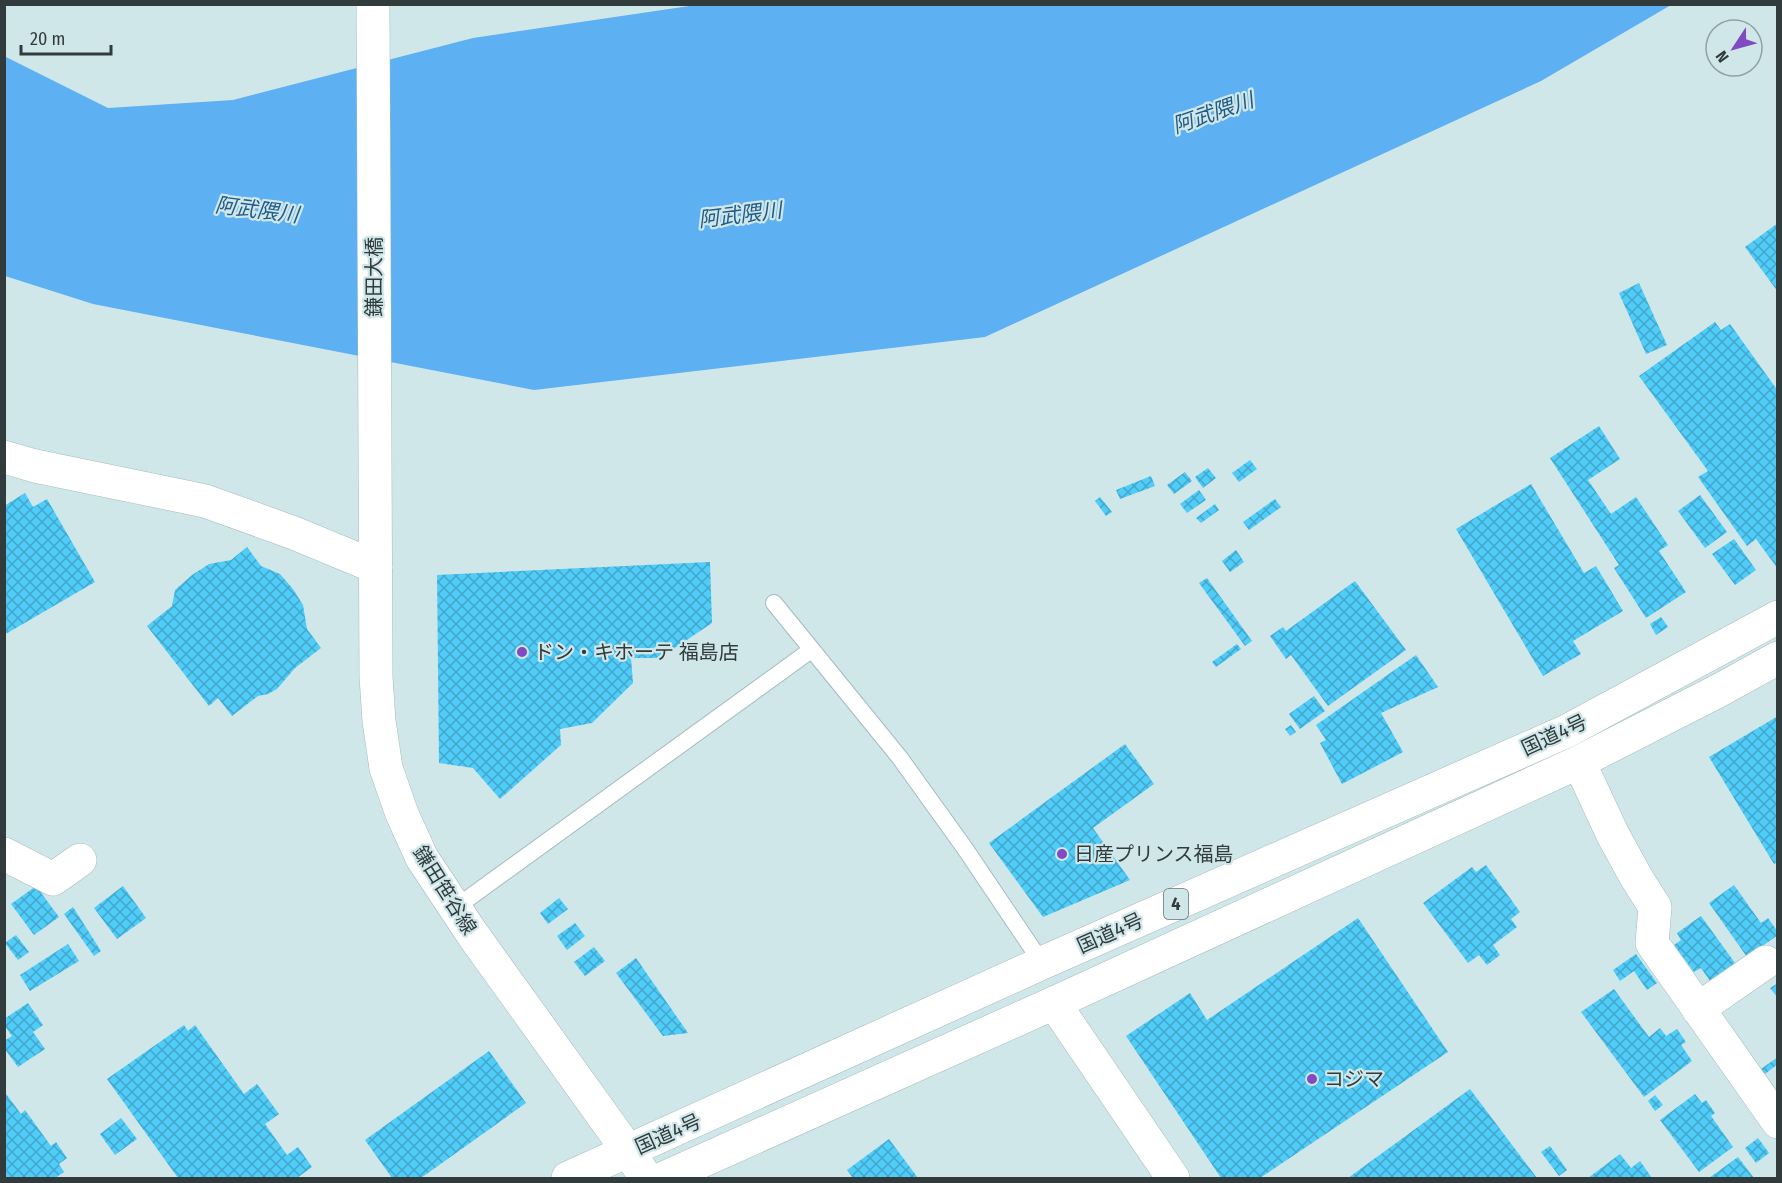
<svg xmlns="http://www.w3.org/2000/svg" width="1782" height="1183" viewBox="0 0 1782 1183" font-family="'Fira Sans Condensed','Noto Sans JP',sans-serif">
	<defs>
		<pattern id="building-cross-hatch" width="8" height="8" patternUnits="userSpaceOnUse" patternTransform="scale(1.5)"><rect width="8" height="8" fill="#4fccf8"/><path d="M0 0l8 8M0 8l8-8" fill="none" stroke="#42a7ca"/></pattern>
	</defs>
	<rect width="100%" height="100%" fill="#d0e7ea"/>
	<polygon fill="#5db0f1" points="696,5 1671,5 1541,81 985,337 534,390 93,304 5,276 4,56 108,108 233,100 473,38"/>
	<g fill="url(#building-cross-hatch)">
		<polygon points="1778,223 1778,292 1745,247"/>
		<polygon points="1639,283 1667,345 1646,354 1619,293"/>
		<polygon points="1715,322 1721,330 1730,324 1778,391 1778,569 1756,539 1747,546 1698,477 1708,471 1639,376"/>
		<polygon points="1599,426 1620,459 1588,480 1611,514 1636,497 1668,545 1659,551 1686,592 1646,618 1614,568 1619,565 1550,458"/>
		<polygon points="1250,460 1257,469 1239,482 1232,473"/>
		<polygon points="1208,468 1216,478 1203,488 1195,477"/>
		<polygon points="1185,472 1192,481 1174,494 1167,485"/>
		<polygon points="1151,476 1155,486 1120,499 1116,490"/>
		<polygon points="1531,484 1584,573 1596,566 1623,611 1573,641 1581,654 1543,676 1456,529"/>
		<polygon points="1199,490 1206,500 1187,513 1180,504"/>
		<polygon points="25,493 33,507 47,499 95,582 4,635 4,506"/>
		<polygon points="1700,495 1727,532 1705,548 1678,511"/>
		<polygon points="1100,497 1112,512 1106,516 1095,501"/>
		<polygon points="1275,499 1281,507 1249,530 1243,522"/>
		<polygon points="1215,504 1219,510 1201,523 1196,518"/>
		<polygon points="1734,539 1756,570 1735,585 1712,554"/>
		<polygon points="247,547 261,566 280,574 293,589 303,605 307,629 321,648 295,668 277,689 268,694 258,696 232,716 218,698 209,706 147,626 172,606 175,590 192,575 209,564 231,560"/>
		<polygon points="1236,550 1244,562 1230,572 1222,561"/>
		<polygon points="710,562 712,623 660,658 631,658 633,683 592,723 560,729 561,745 500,799 473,768 439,763 437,575"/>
		<polygon points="1207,578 1252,641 1245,646 1199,583"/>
		<polygon points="1355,581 1406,650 1328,706 1291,655 1286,659 1270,636 1283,627 1286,631"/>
		<polygon points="1661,617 1668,627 1656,635 1650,624"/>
		<polygon points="1237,644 1241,649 1216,667 1212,662"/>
		<polygon points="1416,655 1438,687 1381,713 1403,752 1342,784 1320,743 1326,740 1316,725"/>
		<polygon points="1314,696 1325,711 1300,729 1289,714"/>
		<polygon points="1778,716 1778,862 1774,864 1709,757"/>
		<polygon points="1291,725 1296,732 1290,736 1285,729"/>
		<polygon points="1125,744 1154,784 1093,828 1130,880 1043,917 989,843"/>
		<polygon points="1486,865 1520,912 1511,919 1517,927 1493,945 1500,955 1487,965 1479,955 1468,963 1423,903 1472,867 1476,872"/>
		<polygon points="1734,885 1761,923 1768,918 1778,932 1778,935 1747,957 1709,903"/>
		<polygon points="36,886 59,917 34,935 11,904"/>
		<polygon points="123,886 146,918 117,939 94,908"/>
		<polygon points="559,898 568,909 548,924 540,913"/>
		<polygon points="73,907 101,951 94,956 64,914"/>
		<polygon points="1701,916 1735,963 1710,981 1701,968 1694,972 1674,945 1681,940 1677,933"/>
		<polygon points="1358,918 1448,1052 1260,1178 1221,1178 1126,1036 1190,993 1207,1020"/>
		<polygon points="575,923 585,936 567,950 557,936"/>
		<polygon points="16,935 29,952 18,960 5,943"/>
		<polygon points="68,944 79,961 30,991 20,975"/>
		<polygon points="594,947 605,961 585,976 574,962"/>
		<polygon points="1636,954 1657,983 1647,990 1634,971 1620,981 1613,970"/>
		<polygon points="636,958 688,1033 663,1036 616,973"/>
		<polygon points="1778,983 1778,998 1770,988"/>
		<polygon points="1614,989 1649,1037 1660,1028 1666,1036 1677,1029 1686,1042 1681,1045 1692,1061 1644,1097 1581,1012"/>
		<polygon points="28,1003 43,1025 33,1032 45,1049 18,1067 4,1048 4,1041 12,1036 4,1025 4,1019"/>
		<polygon points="184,1025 188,1031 195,1025 244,1094 257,1084 279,1114 265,1124 287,1155 298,1147 312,1167 297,1178 178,1178 107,1079"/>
		<polygon points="489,1051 526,1103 421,1178 392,1178 365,1140"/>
		<polygon points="1778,1057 1778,1064 1765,1074 1761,1069"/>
		<polygon points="1470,1089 1537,1178 1348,1178"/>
		<polygon points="4,1091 21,1114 25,1110 51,1146 56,1142 67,1158 59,1164 64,1172 55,1178 4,1178"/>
		<polygon points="1695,1094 1702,1103 1706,1100 1715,1113 1711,1116 1733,1147 1699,1172 1660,1120"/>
		<polygon points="1655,1095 1663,1105 1655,1111 1648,1101"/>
		<polygon points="121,1118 137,1139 115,1155 100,1134"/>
		<polygon points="1758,1138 1769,1153 1756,1163 1745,1148"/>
		<polygon points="889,1139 918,1178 853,1178 847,1170"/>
		<polygon points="1550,1146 1567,1170 1559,1176 1541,1152"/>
		<polygon points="1620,1154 1631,1168 1640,1161 1652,1178 1588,1178"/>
		<polygon points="1738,1157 1754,1178 1709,1178"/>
	</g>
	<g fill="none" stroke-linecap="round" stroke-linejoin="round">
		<defs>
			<g id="service">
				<polyline points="774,603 900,758 966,850 1042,963"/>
				<polyline points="455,908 811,650"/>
			</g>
			<g id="minor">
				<polyline points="4,457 35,466 205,501 294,533 376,567"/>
				<polyline points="1579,762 1613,835 1636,877 1655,907 1652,943 1778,1122"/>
				<polyline points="4,854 53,879 80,860"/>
				<polyline points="1054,1003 1173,1178"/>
				<polyline points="1698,1009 1766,962"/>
			</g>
			<polyline id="tertiary" points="373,4 376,677 379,721 386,768 402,814 422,858 473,935 629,1152 646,1178"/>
			<g id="trunk">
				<polyline points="568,1178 1042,963 1567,731 1778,617"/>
				<polyline points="664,1178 1054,1003 1579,762 1718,691 1778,658"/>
			</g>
		</defs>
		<use href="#service" stroke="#a4bbbe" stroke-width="18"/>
		<use href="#minor" stroke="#a4bbbe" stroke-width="34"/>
		<use href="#tertiary" stroke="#a4bbbe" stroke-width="34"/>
		<use href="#trunk" stroke="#a4bbbe" stroke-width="34"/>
		<use href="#service" stroke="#fff" stroke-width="16"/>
		<use href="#minor" stroke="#fff" stroke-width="33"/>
		<use href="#tertiary" stroke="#fff" stroke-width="33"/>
		<use href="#trunk" stroke="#fff" stroke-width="33"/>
	</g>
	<g fill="#814ac1" stroke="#d0e7ea" stroke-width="2">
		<circle cx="522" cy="652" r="6"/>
		<circle cx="1062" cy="854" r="6"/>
		<circle cx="1312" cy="1079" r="6"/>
	</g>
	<g text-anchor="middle" stroke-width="4.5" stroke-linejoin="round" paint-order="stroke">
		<rect fill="#d0e7ea" stroke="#616f70" stroke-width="1.5" x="1164" y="889" width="24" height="30" rx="4.5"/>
		<g font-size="18" font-weight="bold" fill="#323b3c">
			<text x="1176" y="910">4</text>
		</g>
		<g font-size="20" fill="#323b3c" stroke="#d0e7ea">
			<text transform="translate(374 277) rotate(-90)" y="7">鎌田大橋</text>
			<text transform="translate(1554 735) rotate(-25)" y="7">国道4号</text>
			<text transform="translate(445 890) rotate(58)" y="7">鎌田笹谷線</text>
			<text transform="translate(1110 933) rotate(-24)" y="7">国道4号</text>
			<text transform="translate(668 1134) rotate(-24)" y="7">国道4号</text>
		</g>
		<g font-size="20" fill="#323b3c" stroke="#d0e7ea" text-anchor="start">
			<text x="534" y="659">ドン・キホーテ 福島店</text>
			<text x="1074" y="861">日産プリンス福島</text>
			<text x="1324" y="1086">コジマ</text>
		</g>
		<g font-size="21" font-style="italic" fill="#215c88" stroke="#d0e7ea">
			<text transform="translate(1213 113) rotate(-19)" y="7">阿武隈川</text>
			<text transform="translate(257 210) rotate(7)" y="7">阿武隈川</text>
			<text transform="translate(740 215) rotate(-7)" y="7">阿武隈川</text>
		</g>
	</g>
	<rect width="1782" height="1183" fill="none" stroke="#323b3c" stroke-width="12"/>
	<g transform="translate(1734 48) rotate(234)"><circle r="28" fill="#d0e7ea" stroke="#91a2a4" stroke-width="1.5"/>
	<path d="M0-4.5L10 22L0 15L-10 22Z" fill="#814ac1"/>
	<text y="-9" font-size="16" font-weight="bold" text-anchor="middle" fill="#323b3c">N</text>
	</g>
	<path d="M21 45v9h90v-9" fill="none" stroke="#323b3c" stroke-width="3"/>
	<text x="30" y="45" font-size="18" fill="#323b3c" stroke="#d0e7ea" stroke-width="4.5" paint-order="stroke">20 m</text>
</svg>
